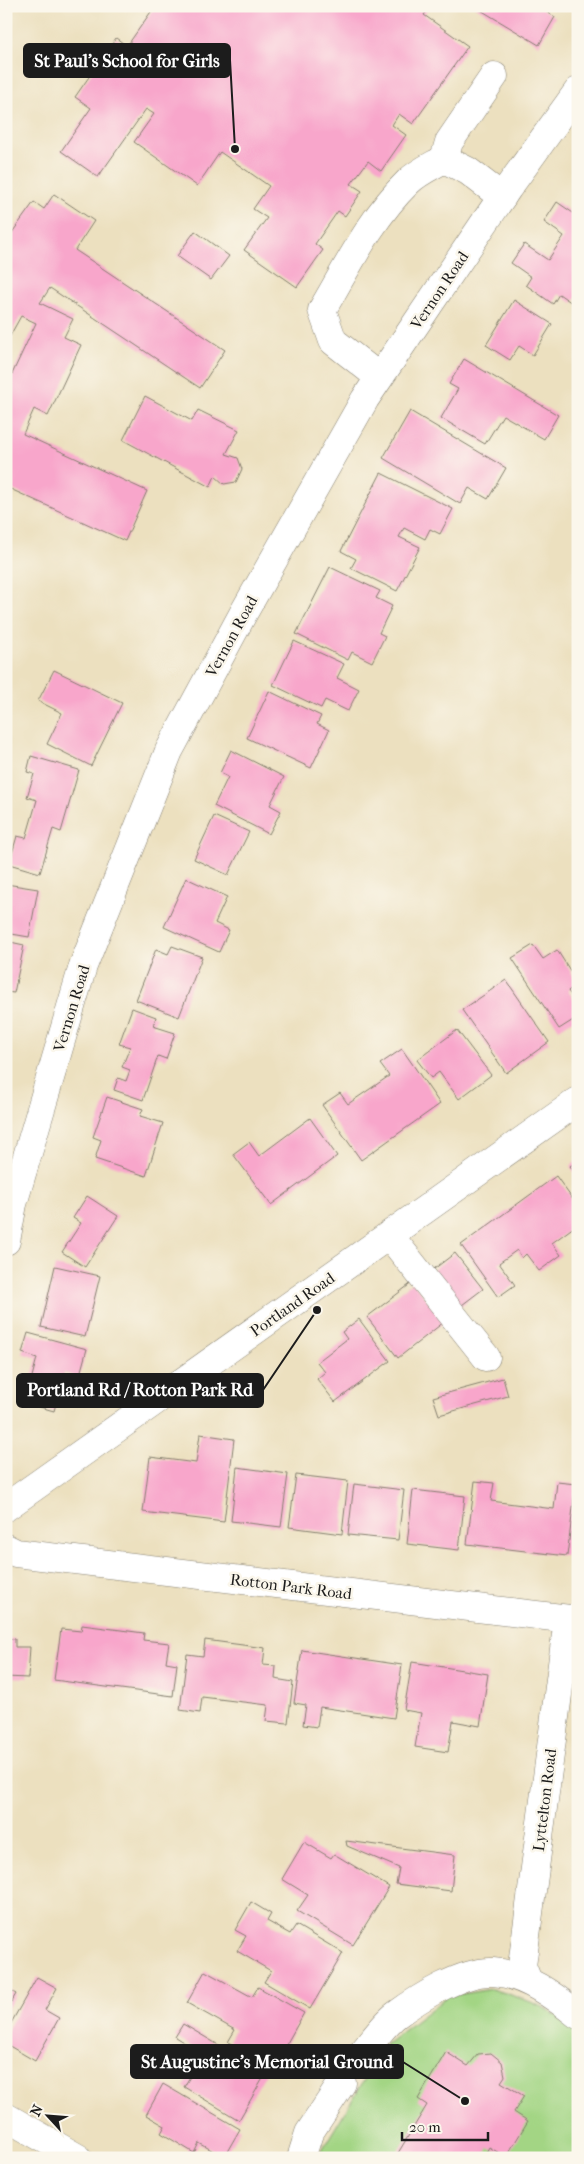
<svg xmlns="http://www.w3.org/2000/svg" width="584" height="2164" viewBox="0 0 584 2164" font-family="'IM FELL French Canon',serif">
	<rect width="100%" height="100%" fill="#fbf7ec"/>
	<filter id="ink" filterUnits="userSpaceOnUse"><feTurbulence type="fractalNoise" baseFrequency=".02" numOctaves="2"/><feDisplacementMap in="SourceGraphic" scale="10" xChannelSelector="R" yChannelSelector="G"/><feConvolveMatrix kernelMatrix="1 2 1 2 8 2 1 2 1" color-interpolation-filters="sRGB"/></filter>
	<filter id="wash" filterUnits="userSpaceOnUse"><feTurbulence type="fractalNoise" baseFrequency=".0096" numOctaves="4" result="noise"/><feDisplacementMap in="SourceGraphic" scale="20" xChannelSelector="R" yChannelSelector="G"/><feGaussianBlur stdDeviation="1.12" result="paint"/><feColorMatrix in="noise" values="0 0 0 0 0 0 0 0 0 0 0 0 0 0 0 0 0 1.4 0 .05"/><feComposite in="paint" operator="in"/></filter>
	<g filter="url(#wash)">
		<rect width="100%" height="100%" fill="#ece0bf"/>
		<path fill="#a3d584" stroke="#607850" d="M492,1989C524,1999 557,2008 578,2036V2158H317L386,2044L448,1996Z"/>
		<g id="blocks">
			<g fill="#f8a6cb">
				<polygon points="155,6 430,6 424,15 468,46 413,124 399,114 392,125 406,135 381,171 368,161 351,184 362,191 345,216 338,211 315,244 323,250 297,287 244,250 267,218 253,209 269,186 220,152 197,186 134,142 154,114 146,109 98,177 61,151 91,108 75,97 116,38 127,46"/>
				<polygon points="474,6 537,6 555,17 539,45"/>
				<polygon points="54,194 94,221 75,250 225,350 200,388 50,288 40,303 73,319 64,337 81,345 48,416 34,409 23,434 147,491 125,541 6,487 6,387 36,323 21,316 6,343 6,241 34,202 44,209"/>
				<polygon points="557,202 576,215 578,213 578,295 572,303 559,294 553,304 526,285 531,277 511,263 524,244 548,260 564,236 544,222"/>
				<polygon points="195,231 229,256 211,280 177,256"/>
				<polygon points="514,300 552,324 533,355 519,346 510,360 486,345"/>
				<polygon points="464,359 558,415 544,439 503,415 485,444 441,418 458,389 449,384"/>
				<polygon points="145,396 192,421 198,410 239,430 226,454 238,458 242,469 236,482 224,484 215,476 210,487 123,440"/>
				<polygon points="410,411 506,468 488,499 469,488 460,504 383,458"/>
				<polygon points="381,473 453,509 440,534 430,529 425,539 404,528 399,537 420,547 397,591 351,568 356,559 341,551"/>
				<polygon points="330,567 380,591 376,598 392,606 379,633 385,636 372,662 352,652 348,660 296,634"/>
				<polygon points="294,641 344,664 337,678 359,689 348,711 325,700 321,708 273,685"/>
				<polygon points="54,670 122,703 91,766 47,744 62,713 38,701"/>
				<polygon points="269,691 321,716 317,724 329,730 311,768 247,738"/>
				<polygon points="231,750 284,777 270,805 281,811 269,834 214,806 228,777 220,773"/>
				<polygon points="31,756 79,770 61,832 53,829 40,873 9,864 17,836 26,838 37,800 27,797 34,774 27,772"/>
				<polygon points="214,816 249,832 228,875 194,859"/>
				<polygon points="186,878 227,897 215,923 229,930 219,952 164,927"/>
				<polygon points="6,884 38,889 29,937 6,933"/>
				<polygon points="6,941 24,945 14,993 6,992"/>
				<polygon points="533,945 543,959 557,950 578,983 568,991 578,1005 578,1017 559,1029 512,958"/>
				<polygon points="172,946 202,957 179,1017 136,1000 156,949 168,954"/>
				<polygon points="506,980 549,1042 506,1073 462,1010"/>
				<polygon points="132,1008 156,1017 153,1026 175,1033 166,1059 158,1056 143,1100 114,1090 118,1078 126,1081 130,1070 122,1067 130,1047 119,1044"/>
				<polygon points="457,1030 491,1075 459,1099 439,1072 431,1078 417,1060"/>
				<polygon points="402,1049 440,1104 361,1160 322,1105 340,1093 348,1104 389,1076 380,1064"/>
				<polygon points="107,1097 143,1109 140,1116 163,1123 146,1176 95,1159 101,1140 93,1137"/>
				<polygon points="310,1118 337,1156 271,1205 233,1154 249,1142 259,1156"/>
				<polygon points="578,1161 578,1177 570,1166"/>
				<polygon points="556,1176 576,1204 578,1203 578,1224 552,1243 561,1255 539,1271 526,1254 522,1258 517,1250 499,1263 515,1285 498,1297 461,1245"/>
				<polygon points="87,1196 118,1216 85,1267 62,1252 81,1223 73,1218"/>
				<polygon points="455,1253 483,1289 458,1308 430,1272"/>
				<polygon points="55,1266 100,1276 85,1337 41,1327"/>
				<polygon points="413,1282 444,1322 398,1358 367,1317"/>
				<polygon points="359,1319 390,1361 335,1402 317,1379 325,1372 317,1362 347,1339 342,1332"/>
				<polygon points="28,1333 87,1349 79,1378 64,1373 54,1411 25,1403 37,1358 22,1353"/>
				<polygon points="503,1378 508,1396 439,1415 433,1397"/>
				<polygon points="200,1434 234,1439 224,1522 143,1512 150,1457 196,1463"/>
				<polygon points="237,1467 288,1474 281,1527 231,1521"/>
				<polygon points="296,1475 348,1481 342,1534 289,1527"/>
				<polygon points="475,1481 494,1483 491,1501 554,1509 557,1482 576,1484 567,1556 467,1544"/>
				<polygon points="354,1484 404,1490 398,1540 348,1535"/>
				<polygon points="413,1490 465,1496 459,1550 407,1544"/>
				<polygon points="577,1544 578,1544 578,1558 575,1558"/>
				<polygon points="82,1625 144,1633 143,1640 169,1643 166,1662 177,1664 173,1696 54,1680 61,1629 81,1631"/>
				<polygon points="6,1638 15,1639 15,1647 30,1647 28,1678 6,1677"/>
				<polygon points="205,1640 265,1648 263,1665 276,1666 275,1679 293,1682 288,1723 266,1721 268,1705 202,1697 200,1713 180,1710 187,1654 203,1656"/>
				<polygon points="302,1650 402,1665 394,1718 320,1707 317,1727 303,1725 306,1705 294,1703"/>
				<polygon points="412,1662 488,1674 480,1726 453,1721 448,1752 415,1747 421,1713 404,1710"/>
				<polygon points="346,1841 455,1855 451,1891 396,1884 399,1868 347,1846"/>
				<polygon points="304,1842 331,1858 334,1854 389,1887 353,1945 297,1911 308,1895 282,1879"/>
				<polygon points="251,1902 271,1914 267,1921 290,1934 296,1925 343,1953 310,2009 264,1982 271,1971 237,1951 246,1936 235,1930"/>
				<polygon points="6,1970 12,1973 6,1983"/>
				<polygon points="205,1971 252,1997 258,1987 304,2013 273,2068 228,2042 235,2030 187,2003"/>
				<polygon points="37,1977 57,1988 45,2010 59,2018 35,2061 6,2044 6,2032"/>
				<polygon points="6,1988 16,1994 6,2011"/>
				<polygon points="183,2024 266,2073 239,2120 184,2087 203,2054 175,2037"/>
				<polygon points="446,2052 468,2066 478,2054 491,2053 502,2062 505,2076 501,2082 524,2096 514,2112 528,2121 506,2157 489,2147 483,2158 395,2158 427,2105 418,2099"/>
				<polygon points="163,2084 240,2129 224,2157 199,2143 194,2153 161,2133 165,2126 146,2115"/>
			</g>
		</g>
	</g>
	<g filter="url(#ink)">
		<use href="#blocks" fill-opacity="0" stroke="#847e6e" stroke-width="1"/>
		<g fill="none" stroke-linecap="round" stroke-linejoin="round">
			<defs>
				<g id="minor">
					<polyline points="444,159 449,142 494,76"/>
					<path d="M379,377L333,341L322,310C348,266 371,218 408,182C418,172 432,166 444,159L468,171L502,197"/>
					<polyline points="389,1235 486,1357"/>
					<polyline points="6,1241 13,1204 83,966 169,751 244,612 365,399 508,188 578,91"/>
					<polyline points="528,1981 522,1966 568,1619"/>
					<path d="M358,2058C370,2045 382,2026 396,2015C419,1998 464,1970 493,1972C525,1974 554,1996 578,2015"/>
					<polyline points="6,2117 78,2158"/>
					<polyline points="301,2158 309,2133 342,2083"/>
				</g>
				<g id="major">
					<polyline points="6,1507 578,1101"/>
					<polyline points="6,1548 16,1553 578,1620"/>
				</g>
			</defs>
			<use href="#minor" stroke="#847e6e" stroke-width="29"/>
			<use href="#major" stroke="#847e6e" stroke-width="29"/>
			<use href="#minor" stroke="#fff" stroke-width="28"/>
			<use href="#major" stroke="#fff" stroke-width="28"/>
		</g>
	</g>
	<g text-anchor="middle" stroke-width="5" stroke-linejoin="round" paint-order="stroke">
		<g font-size="16" fill="#1c1c1c" stroke="#fbf7ec">
			<text transform="translate(439 290) rotate(-56)" y="6">Vernon Road</text>
			<text transform="translate(231 636) rotate(-61)" y="6">Vernon Road</text>
			<text transform="translate(71 1008) rotate(-73)" y="6">Vernon Road</text>
			<text transform="translate(292 1304) rotate(-35)" y="6">Portland Road</text>
			<text transform="translate(291 1586) rotate(7)" y="6">Rotton Park Road</text>
			<text transform="translate(544 1800) rotate(-83)" y="6">Lyttelton Road</text>
		</g>
	</g>
	<path fill="none" stroke="#1c1c1c" stroke-width="2" d="M235 149L230 60M317 1310L263 1390M465 2101L403 2062"/>
	<g fill="#1c1c1c" stroke="#fbf7ec" stroke-width="2">
		<circle cx="235" cy="149" r="5"/>
		<circle cx="317" cy="1310" r="5"/>
		<circle cx="465" cy="2101" r="5"/>
	</g>
	<g fill="#1c1c1c" stroke="#1c1c1c" stroke-width="2">
		<rect x="24" y="44" width="206" height="33" rx="5"/>
		<rect x="17" y="1374" width="246" height="33" rx="5"/>
		<rect x="131" y="2045" width="272" height="33" rx="5"/>
	</g>
	<g font-size="18" text-anchor="middle" font-weight="bold" fill="#fff">
		<text x="127" y="67">St Paul's School for Girls</text>
		<text x="140" y="1396">Portland Rd / Rotton Park Rd</text>
		<text x="267" y="2068">St Augustine's Memorial Ground</text>
	</g>
	<rect width="584" height="2164" fill="none" stroke="#fbf7ec" stroke-width="25"/>
	<g transform="translate(48 2116) rotate(296)" stroke="#fbf7ec" stroke-width="4" paint-order="stroke">
	<path d="M0-4L9 19L0 12L-9 19Z" fill="#1c1c1c"/>
	<text y="-8" font-size="14" font-weight="bold" text-anchor="middle" fill="#1c1c1c">N</text>
	</g>
	<path d="M402 2132v8h86v-8" fill="none" stroke="#1c1c1c" stroke-width="2.5"/>
	<text x="409" y="2132" font-size="15" fill="#1c1c1c" stroke="#fbf7ec" stroke-width="4" paint-order="stroke">20 m</text>
</svg>
